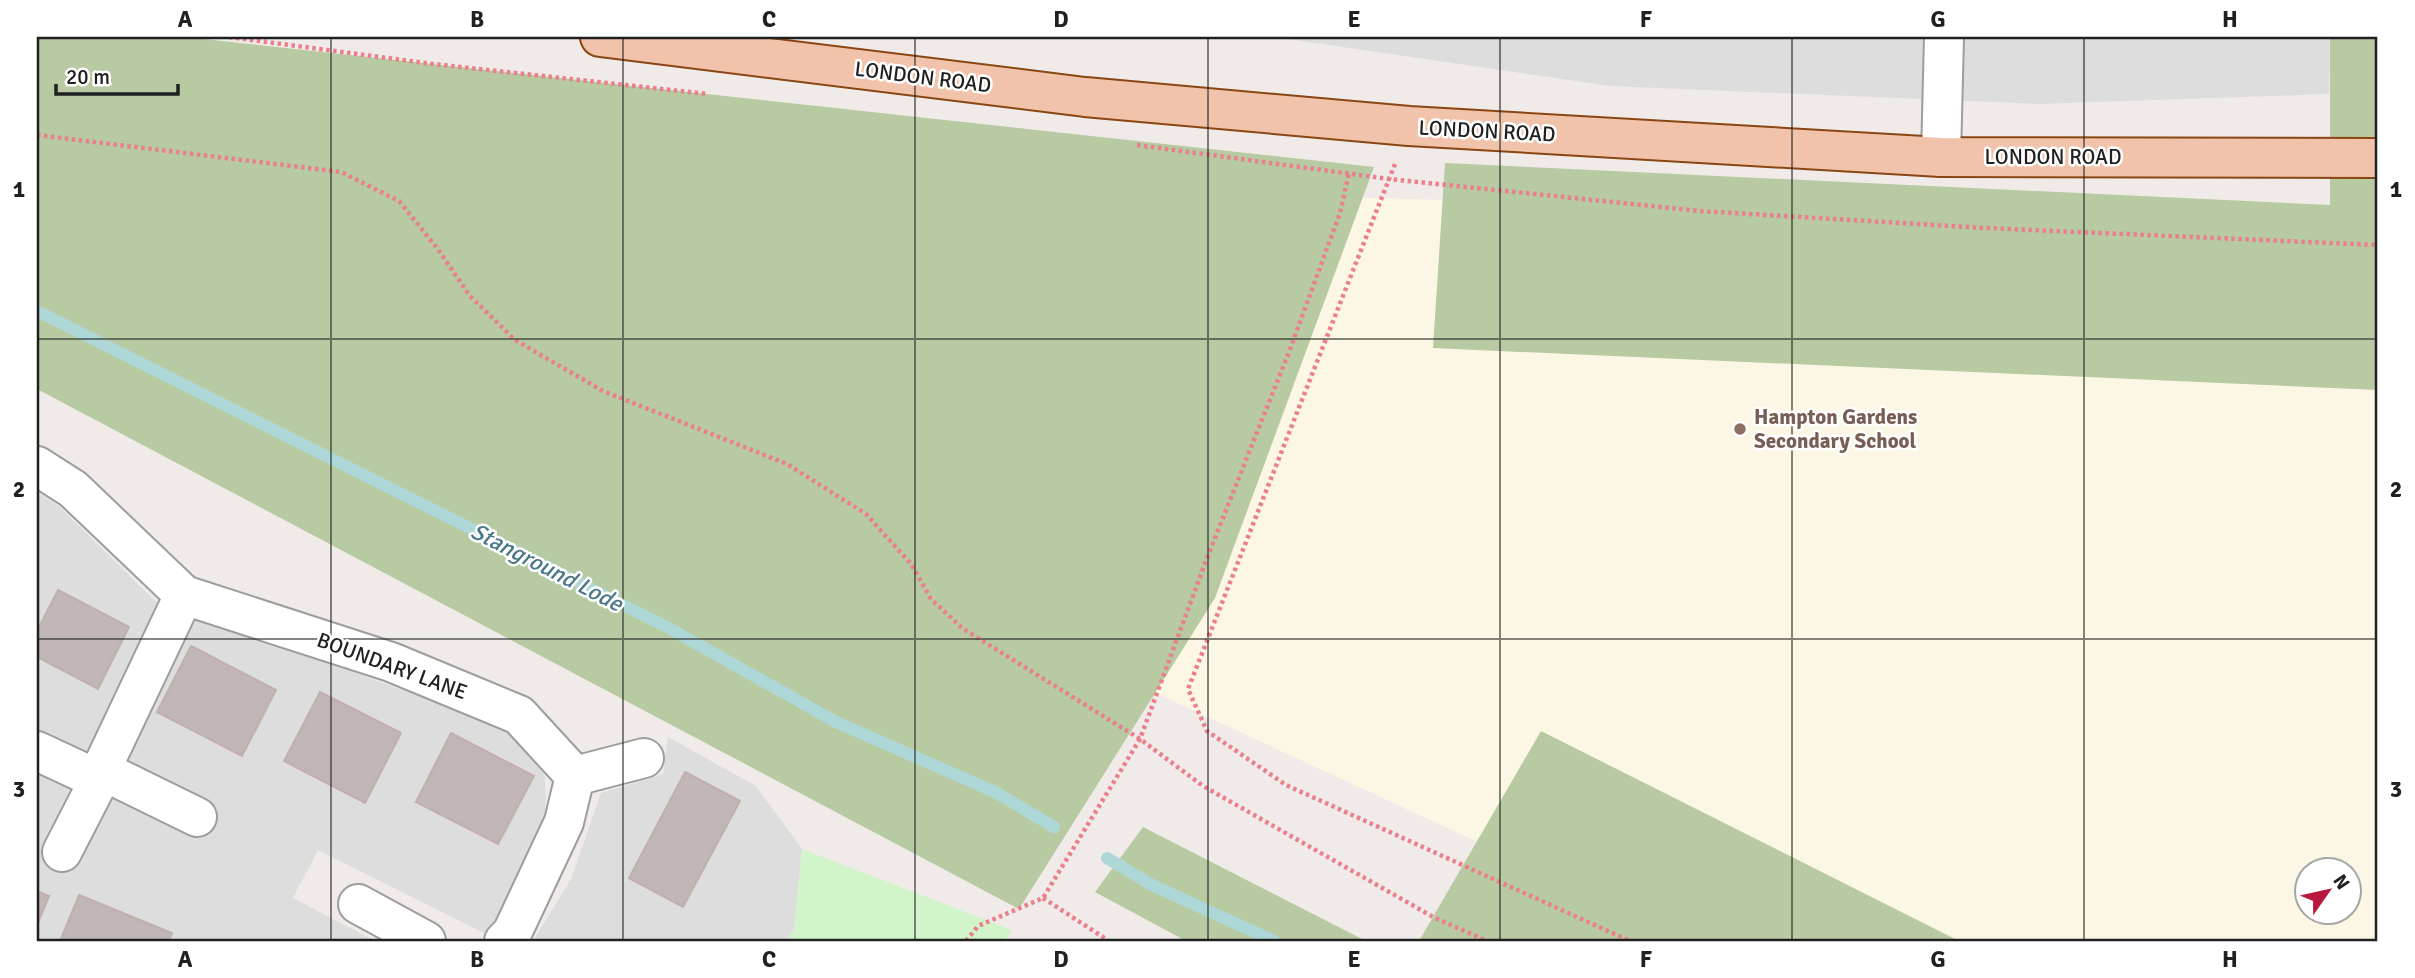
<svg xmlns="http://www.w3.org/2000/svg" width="2415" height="978" viewBox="0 0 2415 978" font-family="Signika,sans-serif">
	<rect width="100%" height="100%" fill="#f0ebe8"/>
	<g fill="#deddde">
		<polygon points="1274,37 2330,37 2329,94 2039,104 1610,86"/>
		<polygon points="37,492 61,508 154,600 521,733 545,777 546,814 488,935 318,850 293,898 375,941 37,941"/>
		<polygon points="668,737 756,786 802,849 794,929 785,941 533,941 571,879 601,793 663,774"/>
	</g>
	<path fill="#fcf6e5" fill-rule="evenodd" d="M1185,193L2378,225V941H1692L1028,634ZM2306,870H2348V912H2306Z"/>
	<g fill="#b7caa2">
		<polygon points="37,37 186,37 1374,167 1215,598 1019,909 37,389"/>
		<polygon points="2330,37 2378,37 2378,390 1433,348 1445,163 2330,205"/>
		<polygon points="1541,731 1959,941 1419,941"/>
		<polygon points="1143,827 1366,941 1186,941 1095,892"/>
	</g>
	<polygon fill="#d1f4cb" points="802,849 1012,930 1004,941 785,941 794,929"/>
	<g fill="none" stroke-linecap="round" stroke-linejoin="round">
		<g stroke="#aed8d7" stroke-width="12">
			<polyline points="37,311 667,627 836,722 995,792 1054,827"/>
			<polyline points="1107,858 1152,885 1274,941"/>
		</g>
	</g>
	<g fill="#c0b6b5" stroke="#c0b0ac" stroke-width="2">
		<polygon points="58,590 129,627 98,689 37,657 37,631"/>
		<polygon points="191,646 276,690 242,756 157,712"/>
		<polygon points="320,692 401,733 365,803 284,761"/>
		<polygon points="451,733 534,776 498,844 416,802"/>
		<polygon points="685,772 740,801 683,907 629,878"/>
		<polygon points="37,891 49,896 37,925"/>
		<polygon points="79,895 172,933 169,941 60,941"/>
	</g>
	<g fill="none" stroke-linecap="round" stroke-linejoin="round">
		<defs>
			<g id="minor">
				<polyline points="1941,157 1944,37"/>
				<polyline points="37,466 73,489 184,595 391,662 519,715 575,776 644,758"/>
				<polyline points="37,751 99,780"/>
				<polyline points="101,770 197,817"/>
				<polyline points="62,852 99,780 101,770 184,595"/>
				<polyline points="358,904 426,941"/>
				<polyline points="504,941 512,933 564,822 575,776"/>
			</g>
			<polyline id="primary" points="600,37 1085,97 1409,126 1941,157 2378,158"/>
		</defs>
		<use href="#minor" stroke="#9d9d9d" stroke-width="42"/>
		<use href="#primary" stroke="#8a4612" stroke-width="42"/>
		<g stroke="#ea7f8d" stroke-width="4.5" stroke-dasharray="3.5 3.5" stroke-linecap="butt">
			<polyline points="229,37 433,64 708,94"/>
			<polyline points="37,135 341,172 399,201 437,248 470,296 515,340 603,391 787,464 866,514 911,564 931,599 962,628 1140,739 1203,786 1435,918 1487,941"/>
			<polyline points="1137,145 1389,179 1700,211 1985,228 2378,245"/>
			<polyline points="1395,164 1188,689 1207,731 1286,785 1630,941"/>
			<polyline points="1043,898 1109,941"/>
			<polyline points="966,941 978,926 1043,898 1140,739 1207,558 1289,352 1340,213 1349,173"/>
		</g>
		<use href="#minor" stroke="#fff" stroke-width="38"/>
		<use href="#primary" stroke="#f1c3ab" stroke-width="38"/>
	</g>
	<path fill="none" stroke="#202020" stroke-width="2" stroke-opacity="0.55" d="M331,37V941M623,37V941M915,37V941M1208,37V941M1500,37V941M1792,37V941M2084,37V941M37,339H2378M37,639H2378"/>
	<circle fill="#8d6e63" stroke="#fff" stroke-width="2.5" cx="1740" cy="429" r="7"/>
	<g text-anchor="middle" stroke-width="5" stroke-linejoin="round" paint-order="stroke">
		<g font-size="21" fill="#202020" stroke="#fff">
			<text transform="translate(923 77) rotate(7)" y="7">LONDON ROAD</text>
			<text transform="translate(1487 131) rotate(3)" y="7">LONDON ROAD</text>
			<text x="2053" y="164">LONDON ROAD</text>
			<text transform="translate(392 666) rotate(20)" y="7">BOUNDARY LANE</text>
		</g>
		<g font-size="21" font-weight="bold" fill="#785e54" stroke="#fff" text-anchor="start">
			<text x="1754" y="424">Hampton Gardens<tspan x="1754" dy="24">Secondary School</tspan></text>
		</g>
		<g font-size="23" font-style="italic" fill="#497787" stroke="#fff">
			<text transform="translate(547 567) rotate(27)" y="8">Stanground Lode</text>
		</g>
	</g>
	<rect width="2415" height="978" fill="none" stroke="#ffffff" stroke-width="77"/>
	<g transform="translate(2328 891) rotate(56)"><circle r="33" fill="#ffffff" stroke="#a6a6a6" stroke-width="2"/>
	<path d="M0-5L12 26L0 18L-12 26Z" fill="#b8183e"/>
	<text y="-10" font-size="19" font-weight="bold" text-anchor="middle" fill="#202020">N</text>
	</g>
	<path d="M56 84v10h122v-10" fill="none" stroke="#202020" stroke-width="3.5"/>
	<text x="66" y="84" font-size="21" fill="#202020" stroke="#ffffff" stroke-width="5" paint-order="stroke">20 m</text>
	<rect x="38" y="38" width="2338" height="902" fill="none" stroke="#202020" stroke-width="2.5"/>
	<g font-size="23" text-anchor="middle" font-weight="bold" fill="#202020">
		<text x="185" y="27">A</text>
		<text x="477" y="27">B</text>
		<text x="769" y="27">C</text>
		<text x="1061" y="27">D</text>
		<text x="1354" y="27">E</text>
		<text x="1646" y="27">F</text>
		<text x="1938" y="27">G</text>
		<text x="2230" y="27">H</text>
		<text x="19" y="197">1</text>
		<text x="2396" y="197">1</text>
		<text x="19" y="497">2</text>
		<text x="2396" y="497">2</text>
		<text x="19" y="797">3</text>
		<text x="2396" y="797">3</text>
		<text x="185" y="967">A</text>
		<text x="477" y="967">B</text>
		<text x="769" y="967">C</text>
		<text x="1061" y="967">D</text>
		<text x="1354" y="967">E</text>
		<text x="1646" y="967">F</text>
		<text x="1938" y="967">G</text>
		<text x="2230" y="967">H</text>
	</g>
</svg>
